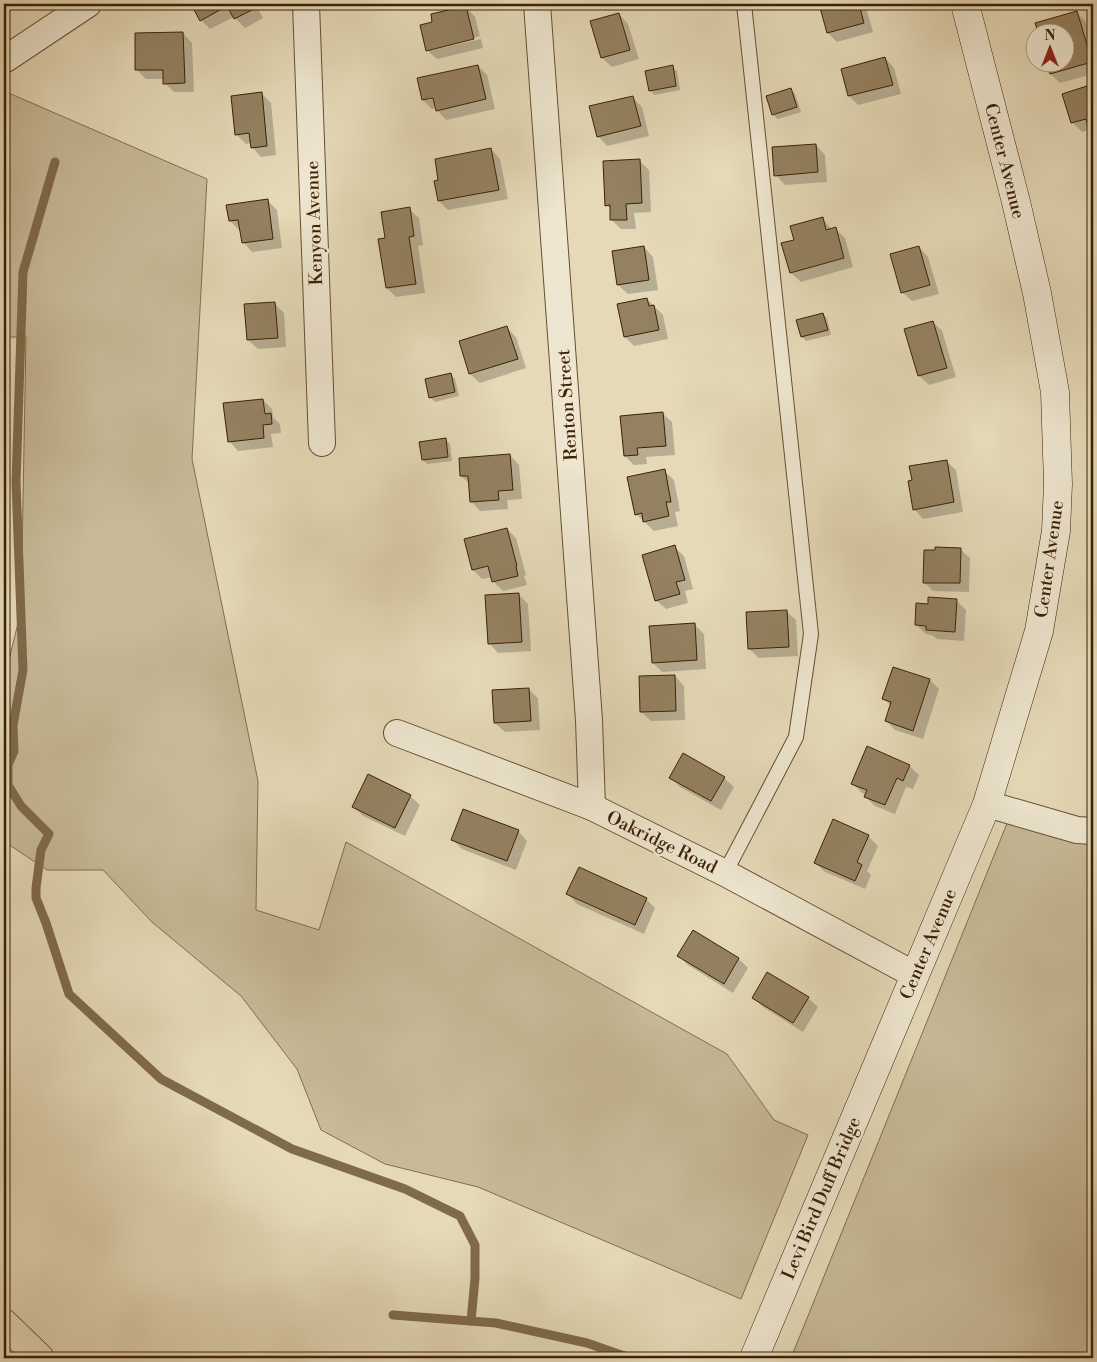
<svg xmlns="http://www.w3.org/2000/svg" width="1097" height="1362" viewBox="0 0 1097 1362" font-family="'Libre Bodoni',serif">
	<rect width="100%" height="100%" fill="#e5d9b7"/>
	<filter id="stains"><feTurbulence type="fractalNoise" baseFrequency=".004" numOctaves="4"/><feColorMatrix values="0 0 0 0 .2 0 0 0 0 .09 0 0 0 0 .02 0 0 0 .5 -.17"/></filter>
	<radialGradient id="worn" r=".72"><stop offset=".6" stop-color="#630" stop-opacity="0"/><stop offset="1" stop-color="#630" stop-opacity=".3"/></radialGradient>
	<g fill="#c8ba98" stroke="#826e4e">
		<polygon points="4,91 207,179 192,459 258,781 256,910 319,930 346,842 727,1054 774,1120 808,1135 741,1299 478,1187 385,1164 321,1130 297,1069 241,996 152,922 103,870 47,870 5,842 4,839 4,680 21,611 26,337 4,337"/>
		<polygon points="1012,811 1093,831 1093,1355 1084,1358 791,1358"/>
	</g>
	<g fill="#0003" fill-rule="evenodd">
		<polygon points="192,4 255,4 263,18 245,28 234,17 210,29 201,20"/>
		<polygon points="820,4 865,4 873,32 837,42 828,33"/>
		<polygon points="1040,4 1063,4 1045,9"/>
		<polygon points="466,7 475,17 480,36 432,48 432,50 481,39 483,48 437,59 427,50 434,23"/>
		<polygon points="1076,12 1086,22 1093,47 1093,74 1060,83 1051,74 1064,62 1064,32 1039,32 1037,24"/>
		<polygon points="619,14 628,24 639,59 612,67 602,58 592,22"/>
		<polygon points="183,33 192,43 194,92 174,92 165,83 165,79 146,79 137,70"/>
		<polygon points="885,58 894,68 901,94 858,105 849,96"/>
		<path d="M478,66L487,75L495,109L446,120L437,110L436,108L432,109L423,100ZM428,97H439L428,100Z"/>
		<polygon points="672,67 677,71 680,90 654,95 650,90"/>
		<polygon points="1093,85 1093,136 1091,129 1082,132 1072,122 1063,95"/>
		<polygon points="791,89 795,94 801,112 778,119 773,115"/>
		<polygon points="262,94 271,103 276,155 261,157 252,147 251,143 246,144 236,134"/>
		<polygon points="632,97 642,107 649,136 607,146 598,136"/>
		<polygon points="816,145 825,155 827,182 785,185 776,175"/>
		<polygon points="491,149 500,159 508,199 448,210 439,201"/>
		<polygon points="640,161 649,170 651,212 634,213 636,229 621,229 612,220 611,210 607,205"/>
		<polygon points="267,200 277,210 282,248 252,252 243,242 241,230 239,230 230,221"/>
		<polygon points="409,209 419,218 423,245 418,246 425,293 396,297 387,288 386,239"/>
		<polygon points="822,218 832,230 835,229 845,238 853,267 801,282 791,273 783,244 796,240"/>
		<polygon points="644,247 653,257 658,290 628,294 618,285"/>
		<polygon points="919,247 928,257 939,294 912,301 902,292"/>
		<polygon points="647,299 663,315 668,339 634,346 625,337"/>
		<polygon points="274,303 284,313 286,347 258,349 248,340"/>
		<polygon points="823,314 827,318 831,335 806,341 802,337"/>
		<polygon points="933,322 942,331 956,377 929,385 919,376"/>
		<polygon points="507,328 516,337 526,368 480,383 470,374 460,342"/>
		<polygon points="451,374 455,379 459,396 435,402 430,397"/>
		<polygon points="263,400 272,409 273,417 280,424 281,433 271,434 273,447 238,451 229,441"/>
		<polygon points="662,413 672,422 675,455 646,457 647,464 634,465 625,456"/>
		<polygon points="446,440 450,444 452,461 427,464 423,460"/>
		<polygon points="510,455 519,465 522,499 507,500 508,509 480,511 471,501 470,484 461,476"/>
		<polygon points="946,461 956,470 963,512 923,519 914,509"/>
		<polygon points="664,471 674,480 680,511 675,512 678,526 654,531 636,514"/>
		<polygon points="507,529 516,538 526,575 524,576 527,585 503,591 493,581 492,577 482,579 473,570 465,540"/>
		<polygon points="674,547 684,556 693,589 685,591 688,603 666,609 656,600"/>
		<polygon points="960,549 970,558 969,592 933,591 924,582"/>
		<polygon points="518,594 528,604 531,651 498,653 489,643"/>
		<polygon points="956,600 966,610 964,641 937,639 932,635 926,634 916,625 929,605"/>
		<polygon points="786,611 796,620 798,656 759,658 749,649"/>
		<polygon points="694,624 704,634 706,669 662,672 653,663"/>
		<polygon points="894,668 930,680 939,689 923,739 895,730 886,720 891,706 884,699"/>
		<polygon points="675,676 684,686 685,720 651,721 641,712"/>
		<polygon points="528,689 538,698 540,730 505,732 495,723"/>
		<polygon points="909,766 919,775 913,789 906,787 895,814 875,806 865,796 866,795 862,793 853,784"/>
		<polygon points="671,777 724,778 734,787 721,810 680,787"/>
		<polygon points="410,796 420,805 405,836 363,816 354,807"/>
		<polygon points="518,831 527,841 516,870 462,849 453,840"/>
		<polygon points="868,836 878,846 867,871 871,875 865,889 825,872 815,863"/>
		<polygon points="568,894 646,899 655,908 644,934 577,904"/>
		<polygon points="679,956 739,959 748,968 733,993 688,965"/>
		<polygon points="753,998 808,998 818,1007 803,1032 763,1007"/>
	</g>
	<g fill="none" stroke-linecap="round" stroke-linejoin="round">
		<g stroke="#7f6a4a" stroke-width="9">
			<polyline points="55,162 23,272 16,482 23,670 13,725 14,751 8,765 8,785 21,806 49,834 41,850 36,888 36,898 46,923 69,994 161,1079 292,1149 405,1189 460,1216 475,1245 475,1278 471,1321"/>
			<polyline points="393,1315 496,1323 587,1343 630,1358"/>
		</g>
	</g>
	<g fill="#948161" stroke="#3c2103">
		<polygon points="191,4 251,4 254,9 234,19 227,6 200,21"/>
		<polygon points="819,4 859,4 864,23 827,33"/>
		<polygon points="466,6 474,39 426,51 420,25 432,22 431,14"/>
		<polygon points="1077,11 1092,62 1050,74 1046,62 1064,62 1064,32 1038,32 1035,23"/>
		<polygon points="619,13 630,50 601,58 590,21"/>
		<polygon points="183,32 185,83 163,84 163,70 135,70 135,33"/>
		<polygon points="885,57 893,85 848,96 841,69"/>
		<polygon points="478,65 486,99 436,111 433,98 422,100 417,78"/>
		<polygon points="673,65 676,86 649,91 645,71"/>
		<polygon points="1093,84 1093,135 1091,136 1086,119 1071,123 1062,94"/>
		<polygon points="791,88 797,107 772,115 766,96"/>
		<polygon points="262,92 267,146 251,148 249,133 235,135 231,96"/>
		<polygon points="633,96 641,126 597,137 589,106"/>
		<polygon points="816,144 818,172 774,176 772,147"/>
		<polygon points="491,148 499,190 438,201 434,181 438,180 435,159"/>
		<polygon points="640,159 642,203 626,204 627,220 610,220 610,205 605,206 603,161"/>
		<polygon points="268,199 273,239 242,243 238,220 229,221 226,205"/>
		<polygon points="410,207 414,236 409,237 416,284 386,288 378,239 385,238 381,212"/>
		<polygon points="823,217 826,230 836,227 844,258 790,273 781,243 794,240 790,226"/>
		<polygon points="644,246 649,280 617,285 612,251"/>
		<polygon points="919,246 930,285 901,293 890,254"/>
		<polygon points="647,298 649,306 654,305 659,330 624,337 617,304"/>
		<polygon points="275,302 278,338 247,340 244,304"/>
		<polygon points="823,313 828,330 801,337 796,320"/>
		<polygon points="933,321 947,368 918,376 904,329"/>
		<polygon points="507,326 518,359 469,374 459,341"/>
		<polygon points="451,373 455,392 429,398 425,379"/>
		<polygon points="263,399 265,414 271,413 272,424 263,425 264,438 228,442 223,403"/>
		<polygon points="663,412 666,446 637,448 638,455 624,456 620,416"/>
		<polygon points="446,438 448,457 422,460 419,442"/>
		<polygon points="510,454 513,490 498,491 499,500 470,502 468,476 460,476 459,458"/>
		<polygon points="947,460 954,502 913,510 908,481 912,480 909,466"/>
		<polygon points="665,469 671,502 666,502 669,516 643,522 642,513 635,515 627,477"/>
		<polygon points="507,528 517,566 516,566 518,576 492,582 488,566 472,570 464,539"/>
		<polygon points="675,545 685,580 676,582 680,594 655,601 642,555"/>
		<polygon points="935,547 961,548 960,583 923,583 924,550 935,550"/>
		<polygon points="519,593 522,642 488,644 485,595"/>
		<polygon points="928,597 957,599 955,632 926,630 926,626 915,625 916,603 928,604"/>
		<polygon points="787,610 789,647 748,649 746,612"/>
		<polygon points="695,623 697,660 652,663 649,626"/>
		<polygon points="893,667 930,679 913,731 885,721 891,702 882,699"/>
		<polygon points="675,675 676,711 640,712 639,676"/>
		<polygon points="529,688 531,721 494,723 492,690"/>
		<polygon points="867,746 910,765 903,781 897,778 885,805 864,797 867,790 851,784"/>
		<polygon points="683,753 725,777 711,801 669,778"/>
		<polygon points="368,774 411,795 395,828 352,807"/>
		<polygon points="463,809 519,830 507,861 451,840"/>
		<polygon points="833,819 869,835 857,862 862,865 855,881 814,863"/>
		<polygon points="579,867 647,898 635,925 566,894"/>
		<polygon points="693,930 739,958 724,984 677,956"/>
		<polygon points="767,972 809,997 793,1023 752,998"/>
	</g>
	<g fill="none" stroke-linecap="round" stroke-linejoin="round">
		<defs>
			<polyline id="lane" points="725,873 796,737 811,634 744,4"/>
			<g id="street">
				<polyline points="306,4 322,443"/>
				<polyline points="537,4 589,720 592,807"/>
				<polyline points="4,60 88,4"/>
				<polyline points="397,733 592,807 725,873 915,975"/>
				<polyline points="987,804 1077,830 1093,831"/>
			</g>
			<polyline id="secondary" points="754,1358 987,804 1039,631 1056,531 1058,484 1055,392 1037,293 1016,202 965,4"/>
			<polyline id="highway" points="4,1323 40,1358"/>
		</defs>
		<use href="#lane" stroke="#664f30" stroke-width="16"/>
		<use href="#street" stroke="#664f30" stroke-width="28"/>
		<use href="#secondary" stroke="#3c2103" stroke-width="29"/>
		<use href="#highway" stroke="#3c2103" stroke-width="29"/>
		<use href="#lane" stroke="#eee6d0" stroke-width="14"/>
		<use href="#street" stroke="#eee6d0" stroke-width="26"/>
		<use href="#secondary" stroke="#eee6d0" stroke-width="28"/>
		<use href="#highway" stroke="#e5d9b7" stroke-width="28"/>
	</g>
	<g text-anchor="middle" stroke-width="5" stroke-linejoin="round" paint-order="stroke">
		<g font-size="18" fill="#3c2103" stroke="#eee6d0">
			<text transform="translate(1005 161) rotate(76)" y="6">Center Avenue</text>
			<text transform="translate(314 223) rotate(-92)" y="6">Kenyon Avenue</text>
			<text transform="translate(567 405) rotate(-94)" y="6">Renton Street</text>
			<text transform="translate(1049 559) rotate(-82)" y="6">Center Avenue</text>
			<text transform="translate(662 842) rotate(26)" y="6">Oakridge Road</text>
			<text transform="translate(928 944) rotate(-67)" y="6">Center Avenue</text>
			<text transform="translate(821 1198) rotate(-67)" y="6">Levi Bird Duff Bridge</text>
		</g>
	</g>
	<rect width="1097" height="1362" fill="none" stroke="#e5d9b7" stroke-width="20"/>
	<rect x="5" y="5" width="1087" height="1352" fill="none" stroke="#3c2103" stroke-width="2.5"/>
	<rect x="10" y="10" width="1077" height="1342" fill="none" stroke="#3c2103"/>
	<g transform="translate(1050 48)"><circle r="24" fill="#eee6d0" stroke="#a7977e"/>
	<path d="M0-4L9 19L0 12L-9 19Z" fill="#8f2418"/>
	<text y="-8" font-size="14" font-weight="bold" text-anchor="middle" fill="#3c2103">N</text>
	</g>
	<rect width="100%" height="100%" filter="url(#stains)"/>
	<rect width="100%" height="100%" fill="url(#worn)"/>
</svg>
